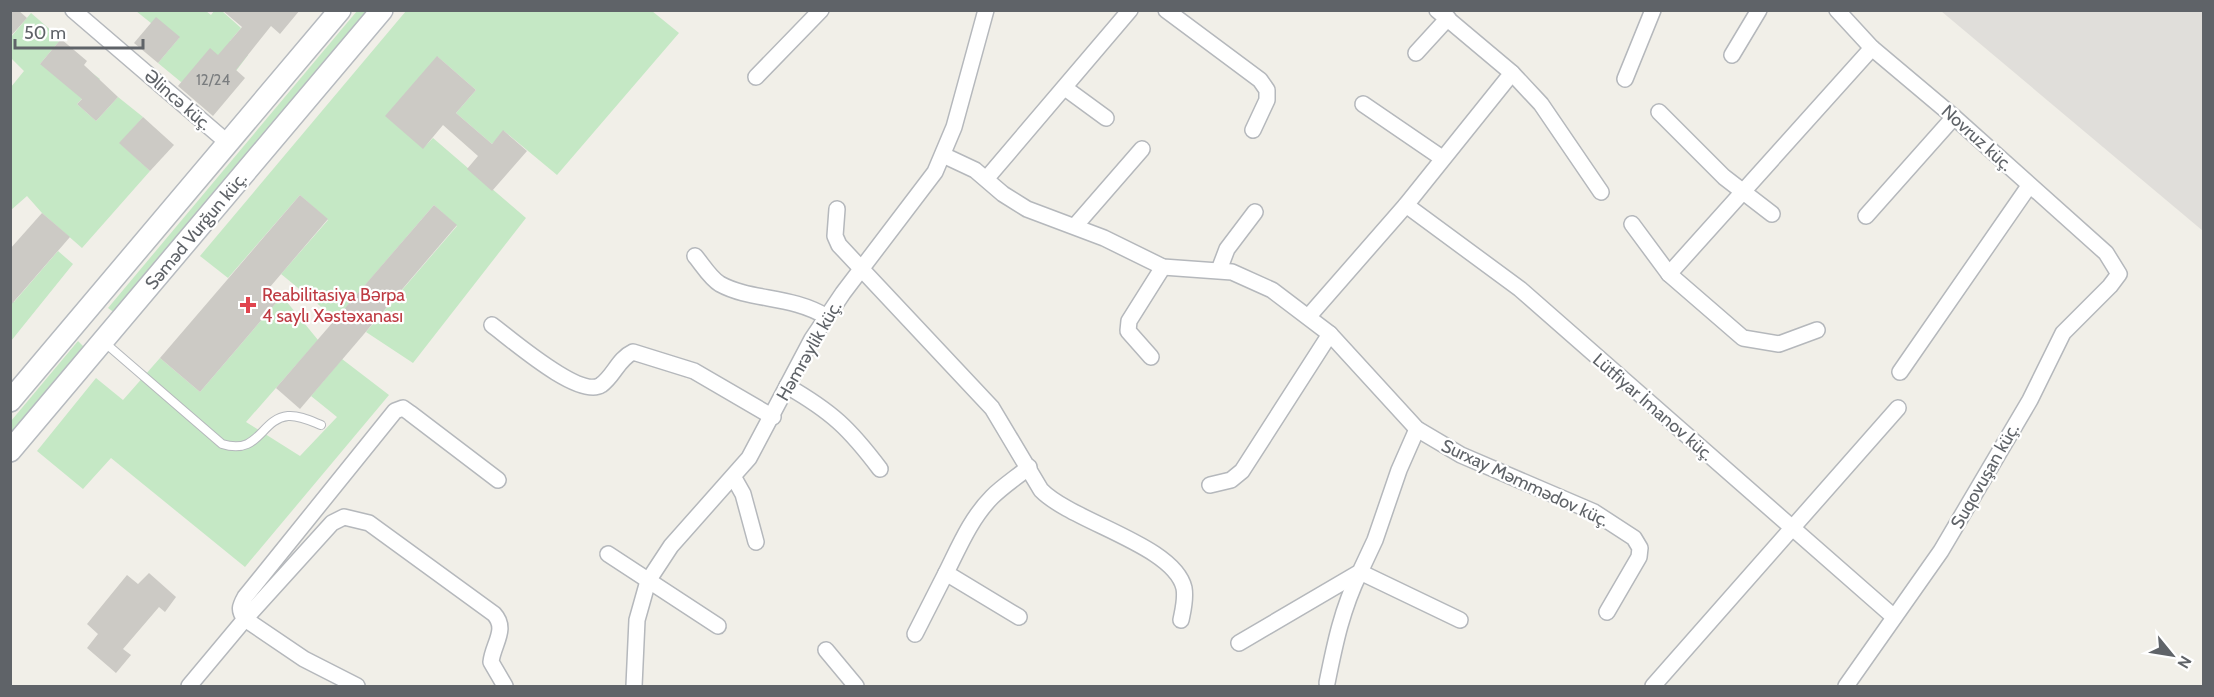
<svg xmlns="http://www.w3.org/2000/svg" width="2214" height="697" viewBox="0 0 2214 697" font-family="Cabin,sans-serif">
	<rect width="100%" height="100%" fill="#f1efe8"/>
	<polygon fill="#e0deda" points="1941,11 2203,11 2203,231"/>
	<g fill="#c5e8c5">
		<polygon points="136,11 206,11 211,15 214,11 222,11 241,28 230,41 248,55 236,71 181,82 158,63 179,38 151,23"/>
		<polygon points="357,11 368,11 115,313 108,308"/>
		<polygon points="406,11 652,11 679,33 557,175 504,131 492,144 456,113 476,90 438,57 423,148 433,138 526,218 413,363 366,332 457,226 434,205 336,319 281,274 328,220 300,195 228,278 200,256"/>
		<polygon points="31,13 61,39 40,64 83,66 100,79 77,104 96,121 118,97 143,117 120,143 150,171 82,248 42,213 27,196 11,210 11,87 24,71 11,58 11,37"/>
		<polygon points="58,251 73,264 11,341 11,300 14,302"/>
		<polygon points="282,296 318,340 246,422 300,456 337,417 311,396 342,359 389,395 245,567 111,458 83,489 37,451 96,378 123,400 160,358 200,392"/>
		<polygon points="78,341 85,348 11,436 11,421"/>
	</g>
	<g fill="#cccac5">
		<polygon points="10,10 18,10 27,18 10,37"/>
		<polygon points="222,10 300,10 280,34 271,26 236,70 245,78 213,116 178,86 210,48 218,55 242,27"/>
		<polygon points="156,17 180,37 158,63 134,43"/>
		<polygon points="61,39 87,61 84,65 118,97 96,121 77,104 82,99 40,64"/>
		<polygon points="437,56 476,90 456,113 492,144 503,130 527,151 492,191 467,169 478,156 443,125 423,149 385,116"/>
		<polygon points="143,117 174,145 150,171 119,143"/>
		<polygon points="300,195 328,219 270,287 282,296 200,392 160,358"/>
		<polygon points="434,205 457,225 300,409 276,388"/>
		<polygon points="42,213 70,237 10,306 10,249"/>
		<polygon points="149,573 176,597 165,612 159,607 123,649 131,655 116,673 87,648 98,634 87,624 127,575 138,584"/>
	</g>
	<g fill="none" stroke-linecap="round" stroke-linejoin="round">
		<defs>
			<path id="service" d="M104,342L222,444C260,456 260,419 288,416C299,415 311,421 321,425"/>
			<g id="minor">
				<polyline points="73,10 228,143"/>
				<polyline points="1166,10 1260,80 1267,90 1267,100 1253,130"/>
				<polyline points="1837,10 1872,48 1954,117 2106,253 2119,274 2110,286 2063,333 2030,400 1941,551 1846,686"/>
				<polyline points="1416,53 1448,18"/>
				<polyline points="1732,55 1759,10"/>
				<polyline points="1512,73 1541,104 1601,192"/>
				<polyline points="756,77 821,10"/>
				<polyline points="1625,79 1653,10"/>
				<polyline points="1065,88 1106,118"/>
				<polyline points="1363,104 1442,158"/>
				<polyline points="1659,112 1724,177 1772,214"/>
				<polyline points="943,155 975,170 1003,194 1027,209 1104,238 1163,267 1232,272 1272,290 1330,334 1417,429 1461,455 1594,512 1634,538 1640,548 1639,557 1607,612"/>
				<polyline points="987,178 1130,10"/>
				<polyline points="1406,205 1520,289 1894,617"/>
				<path d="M837,209L835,236L839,245L992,408L1041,490C1072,522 1174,545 1184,588C1186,599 1183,610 1181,620"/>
				<polyline points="1866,216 1954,117"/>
				<polyline points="1632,224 1669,274 1743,338 1779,344 1817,330"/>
				<polyline points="1075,226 1142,149"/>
				<path d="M695,256C702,264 710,278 720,284C751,301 791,295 827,317"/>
				<polyline points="1219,270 1227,249 1255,212"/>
				<polyline points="1669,274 1872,48"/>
				<polyline points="1309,316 1406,205 1512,73 1437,10"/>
				<path d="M492,325C511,339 579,399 601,385C614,376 618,359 633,352L694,371L773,417"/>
				<polyline points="1151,357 1128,331 1129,321 1163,267"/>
				<polyline points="1900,372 2029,186"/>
				<path d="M787,386C832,412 849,428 880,469"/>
				<polyline points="734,478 743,494 756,542"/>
				<polyline points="1210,485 1231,480 1242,471 1330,334"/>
				<polyline points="608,554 718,626"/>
				<path d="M1019,617L946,573C959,547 971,518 992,497C1003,486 1017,477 1029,467"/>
				<polyline points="915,634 946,573"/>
				<polyline points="1239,643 1360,572 1375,540 1399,470 1417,429"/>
				<polyline points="826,650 856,686"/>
				<path d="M1327,683C1335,643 1342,609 1360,572L1460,620"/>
				<path d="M189,686L245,619L332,523L344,517L369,523L494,614C508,629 493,644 491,662L505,686"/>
				<path d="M357,686L304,659L245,619C238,610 240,606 245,597L395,411L403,408L410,413L498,480"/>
				<polyline points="634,686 637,620 648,581 671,546 749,458 812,339 843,293 935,172 954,127 986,10"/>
				<polyline points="1653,686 1898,408"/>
			</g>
			<g id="secondary">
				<polyline points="10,401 340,10"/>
				<polyline points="10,451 382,10"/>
			</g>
		</defs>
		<use href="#service" stroke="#b5b8bc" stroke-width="10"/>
		<use href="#minor" stroke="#b5b8bc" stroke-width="18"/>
		<use href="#secondary" stroke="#b6babf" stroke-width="24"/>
		<use href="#service" stroke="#fff" stroke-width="8"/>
		<use href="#minor" stroke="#fff" stroke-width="15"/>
		<use href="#secondary" stroke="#fff" stroke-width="21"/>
	</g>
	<path fill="#e0444e" stroke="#fff" stroke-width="2" d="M245 296h6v6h6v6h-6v6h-6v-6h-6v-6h6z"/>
	<g text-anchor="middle" stroke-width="4.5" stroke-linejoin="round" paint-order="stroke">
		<g font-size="15" fill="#7a7d7f">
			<text x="213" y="85">12/24</text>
		</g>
		<g font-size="18" fill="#5f6368" stroke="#fff">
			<text transform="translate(178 100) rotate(41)" y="6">Əlincə küç.</text>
			<text transform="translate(1977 138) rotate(42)" y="6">Novruz küç.</text>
			<text transform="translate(196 231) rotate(-50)" y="6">Səməd Vurğun küç.</text>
			<text transform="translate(809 351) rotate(-60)" y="6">Həmrəylik küç.</text>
			<text transform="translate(1653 407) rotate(41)" y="6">Lütfiyar İmanov küç.</text>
			<text transform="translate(1985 476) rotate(-60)" y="6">Suqovuşan küç.</text>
			<text transform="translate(1525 483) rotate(25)" y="6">Surxay Məmmədov küç.</text>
		</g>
		<g font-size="18" fill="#be3a42" stroke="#fff" text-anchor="start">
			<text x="262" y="301">Reabilitasiya Bәrpa<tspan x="262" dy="21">4 saylı Xəstəxanası</tspan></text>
		</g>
	</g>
	<rect width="2214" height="697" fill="none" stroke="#5f6368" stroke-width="24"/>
	<g transform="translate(2172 655) rotate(120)" stroke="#ffffff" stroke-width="4.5" paint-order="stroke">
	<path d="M0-4.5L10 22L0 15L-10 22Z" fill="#5f6368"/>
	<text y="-9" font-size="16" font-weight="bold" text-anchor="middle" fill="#5f6368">N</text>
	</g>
	<path d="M15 39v9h128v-9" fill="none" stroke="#5f6368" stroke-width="3"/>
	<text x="24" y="39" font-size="18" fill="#5f6368" stroke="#ffffff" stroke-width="4.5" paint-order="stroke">50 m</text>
</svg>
